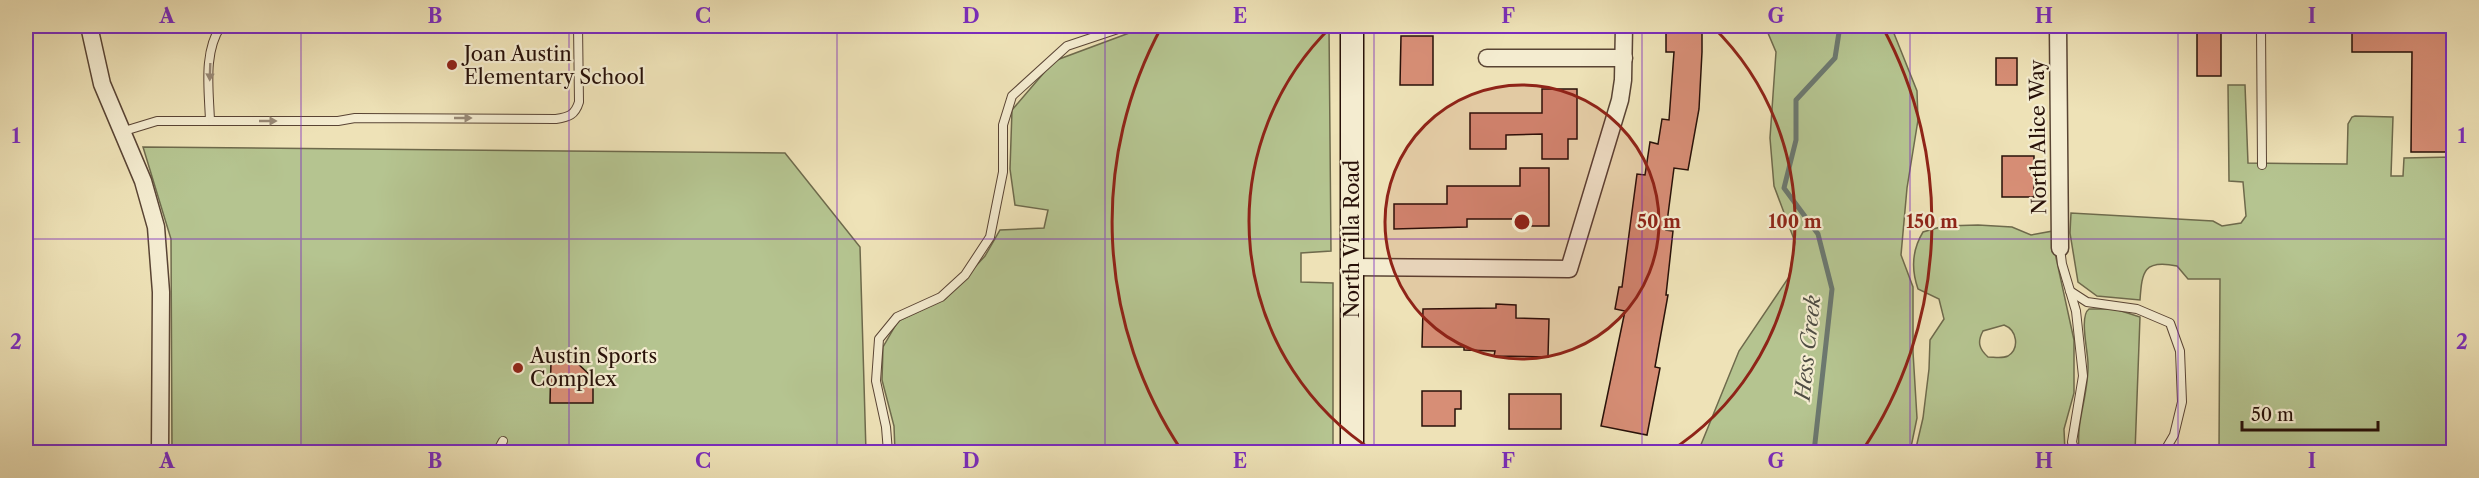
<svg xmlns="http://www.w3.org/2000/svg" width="2479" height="478" viewBox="0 0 2479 478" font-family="'Libre Caslon Text',serif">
	<rect width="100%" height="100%" fill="#eee2b7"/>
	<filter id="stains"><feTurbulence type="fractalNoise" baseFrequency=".00333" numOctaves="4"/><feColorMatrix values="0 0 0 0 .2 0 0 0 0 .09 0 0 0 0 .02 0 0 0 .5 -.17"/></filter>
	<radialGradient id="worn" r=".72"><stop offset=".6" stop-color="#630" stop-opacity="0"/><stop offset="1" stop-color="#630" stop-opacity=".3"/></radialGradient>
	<g fill="#b5c490" stroke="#6e6a4c" stroke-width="1.5" fill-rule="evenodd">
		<polygon points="1148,26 1329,26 1331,251 1301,253 1301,282 1333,283 1333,452 895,452 894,426 882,380 883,347 898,321 945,299 985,256 1000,230 1044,228 1048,210 1015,205 1010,169 1012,110 1054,61"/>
		<polygon points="1765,26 1891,26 1917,91 1918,120 1907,188 1901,255 1913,287 1913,352 1917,418 1910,452 1698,452 1739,351 1789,277 1795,242 1774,186 1770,138 1776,52"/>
		<path d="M2228,85H2245L2248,163L2347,164L2348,124L2352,117L2355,116L2393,117L2391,176H2403L2404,158L2453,157V452H2219L2220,279H2188L2177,266C2144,259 2142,271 2140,300L2097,296L2078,282L2070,233L2071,213L2213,221L2222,226L2241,223L2246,216L2243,182L2229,181Z"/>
		<polygon points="143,147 785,153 860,247 866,452 172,452 171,239"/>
		<path d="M1978,225L2012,227L2031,235L2053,231L2055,253L2074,340V393L2064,429L2065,452H1915L1923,418L1929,369L1930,340L1944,319L1939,299L1918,289C1911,269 1912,250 1923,232L1944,226ZM2004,325C2017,330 2020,348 2008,356C2002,359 1994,357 1988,357C1979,349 1977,342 1983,331Z"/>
		<path d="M2089,309H2115L2140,317L2135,452H2081L2079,449C2076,421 2089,393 2088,364C2088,351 2079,316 2089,309Z"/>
	</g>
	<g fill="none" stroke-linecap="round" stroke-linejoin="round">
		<polyline stroke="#6c786f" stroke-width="5" points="1814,452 1832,289 1818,234 1784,188 1796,140 1796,100 1835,58 1840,26"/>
	</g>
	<g fill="#d78e76" stroke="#271008" stroke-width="1.5">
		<polygon points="1666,26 1702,26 1702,52 1699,109 1688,170 1674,168 1666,230 1673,231 1666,295 1668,295 1655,367 1660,368 1647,435 1601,426 1625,311 1615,309 1619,287 1622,287 1637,174 1645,175 1650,142 1658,144 1662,119 1669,120 1674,52 1666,52"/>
		<polygon points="2352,26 2454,26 2454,152 2411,152 2412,52 2352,52"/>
		<rect x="2197" y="28" width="24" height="48"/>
		<polygon points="1401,36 1433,36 1433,85 1400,85"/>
		<rect x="1996" y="58" width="21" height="27"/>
		<polygon points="1542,89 1577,89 1577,139 1568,139 1568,159 1542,159 1542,134 1506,135 1506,149 1470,149 1470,113 1542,113"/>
		<rect x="2002" y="156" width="32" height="41"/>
		<polygon points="1520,168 1549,168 1549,226 1520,226 1520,219 1467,219 1467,227 1394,229 1394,204 1447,204 1447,186 1520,186"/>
		<polygon points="1496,304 1516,305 1516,318 1549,319 1548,357 1494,356 1495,351 1464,350 1464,347 1422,347 1423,309 1496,308"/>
		<polygon points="551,361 575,361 593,378 593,403 550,403"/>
		<polygon points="1422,391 1461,391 1461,409 1455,409 1455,426 1422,426"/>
		<rect x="1509" y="394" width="52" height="35"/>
	</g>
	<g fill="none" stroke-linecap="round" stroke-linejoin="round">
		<defs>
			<g id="service">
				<polyline points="1919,26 2058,27"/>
				<polyline points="2261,26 2262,165"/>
				<path d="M210,121C209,90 203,52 221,26"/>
				<path d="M121,132L157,121H338L355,118L556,119C569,117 575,115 579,102L578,26"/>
				<polyline points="2060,248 2062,264 2076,311 2083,376 2072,442 2075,452"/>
				<polyline points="2070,291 2087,302 2137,309 2170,323 2180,351 2182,402 2174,435 2164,452"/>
				<polyline points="497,452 503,441"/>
				<polyline points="888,452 886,427 876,381 879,339 897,317 941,297 965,275 990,237 1003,172 1003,125 1012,96 1067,46 1127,26"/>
			</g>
			<g id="minor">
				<polyline points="89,26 102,84 143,181 156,227 161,292 160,452"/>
				<polyline points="2058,26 2060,248"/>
				<polyline points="1487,58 1624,58"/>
				<polyline points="1352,267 1569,269 1620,100 1623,80 1624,26"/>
			</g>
			<polyline id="secondary" points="1352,26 1352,452"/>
		</defs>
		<use href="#service" stroke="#594434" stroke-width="10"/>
		<use href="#minor" stroke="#594434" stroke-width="19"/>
		<use href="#secondary" stroke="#271008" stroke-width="25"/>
		<use href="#service" stroke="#f4ecd0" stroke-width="8"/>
		<use href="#minor" stroke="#f4ecd0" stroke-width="16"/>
		<use href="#secondary" stroke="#f4ecd0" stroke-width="22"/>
	</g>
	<defs><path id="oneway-solid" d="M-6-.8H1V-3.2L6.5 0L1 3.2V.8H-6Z" transform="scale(1.5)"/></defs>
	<g fill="#988976">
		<use href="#oneway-solid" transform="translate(210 72) rotate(92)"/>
		<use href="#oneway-solid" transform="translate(463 118)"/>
		<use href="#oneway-solid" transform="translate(268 121)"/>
	</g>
	<path fill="none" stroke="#7b2cbf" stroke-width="1.5" stroke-opacity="0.55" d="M301,26V452M569,26V452M837,26V452M1105,26V452M1374,26V452M1642,26V452M1910,26V452M2178,26V452M26,239H2454"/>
	<circle cx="1522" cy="222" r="137" fill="#8f2418" fill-opacity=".12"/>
	<g fill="none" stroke="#8f2418" stroke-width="3">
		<circle cx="1522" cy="222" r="137"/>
		<path d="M1375 452A273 273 0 0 1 1332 26M1712 26A273 273 0 0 1 1669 452"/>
		<path d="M1182 451A410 410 0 0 1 1162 26M1882 26A410 410 0 0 1 1862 451"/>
	</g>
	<g fill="#8f2418" stroke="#f4ecd0" stroke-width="2">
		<circle cx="452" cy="65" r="6"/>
		<circle cx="518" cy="368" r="6"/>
	</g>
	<g text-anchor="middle" stroke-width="4.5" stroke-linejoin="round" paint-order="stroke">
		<g font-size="20" fill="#271008" stroke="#f4ecd0" text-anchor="start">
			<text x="464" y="61">Joan Austin<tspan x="464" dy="23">Elementary School</tspan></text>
			<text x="530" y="363">Austin Sports<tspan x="530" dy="23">Complex</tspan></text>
		</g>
		<g font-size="20" fill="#271008" stroke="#f4ecd0">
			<text transform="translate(2038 137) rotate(-91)" y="7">North Alice Way</text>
			<text transform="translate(1352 239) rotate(-90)" y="7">North Villa Road</text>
		</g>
		<g font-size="21" font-style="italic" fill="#4f4d44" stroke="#f4ecd0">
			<text transform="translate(1808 348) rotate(-84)" y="7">Hess Creek</text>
		</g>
	</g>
	<circle cx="1522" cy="222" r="9" fill="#8f2418" stroke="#f4ecd0" stroke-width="3"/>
	<g font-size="18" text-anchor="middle" font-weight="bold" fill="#8f2418" stroke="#f4ecd0" stroke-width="4.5" stroke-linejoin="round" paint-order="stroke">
		<text x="1659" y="228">50 m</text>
		<text x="1795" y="228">100 m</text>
		<text x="1932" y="228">150 m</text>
	</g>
	<rect width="2479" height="478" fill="none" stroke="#eee2b7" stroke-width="66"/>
	<path d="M2242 421v9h136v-9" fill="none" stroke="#271008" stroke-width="3"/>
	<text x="2251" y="421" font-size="18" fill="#271008" stroke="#f4ecd0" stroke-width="4.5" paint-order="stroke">50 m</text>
	<rect x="33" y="33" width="2413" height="412" fill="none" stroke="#7b2cbf" stroke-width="2"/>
	<g font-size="20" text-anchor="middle" font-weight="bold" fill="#7b2cbf">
		<text x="167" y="23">A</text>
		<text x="435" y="23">B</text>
		<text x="703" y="23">C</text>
		<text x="971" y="23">D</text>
		<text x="1240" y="23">E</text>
		<text x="1508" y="23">F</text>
		<text x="1776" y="23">G</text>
		<text x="2044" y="23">H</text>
		<text x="2312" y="23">I</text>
		<text x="16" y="143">1</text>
		<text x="2462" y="143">1</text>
		<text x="16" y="349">2</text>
		<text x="2462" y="349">2</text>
		<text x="167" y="468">A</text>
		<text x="435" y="468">B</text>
		<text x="703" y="468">C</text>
		<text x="971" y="468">D</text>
		<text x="1240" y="468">E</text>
		<text x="1508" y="468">F</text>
		<text x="1776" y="468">G</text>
		<text x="2044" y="468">H</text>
		<text x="2312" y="468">I</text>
	</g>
	<rect width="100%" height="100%" filter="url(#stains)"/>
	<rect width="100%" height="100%" fill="url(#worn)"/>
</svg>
